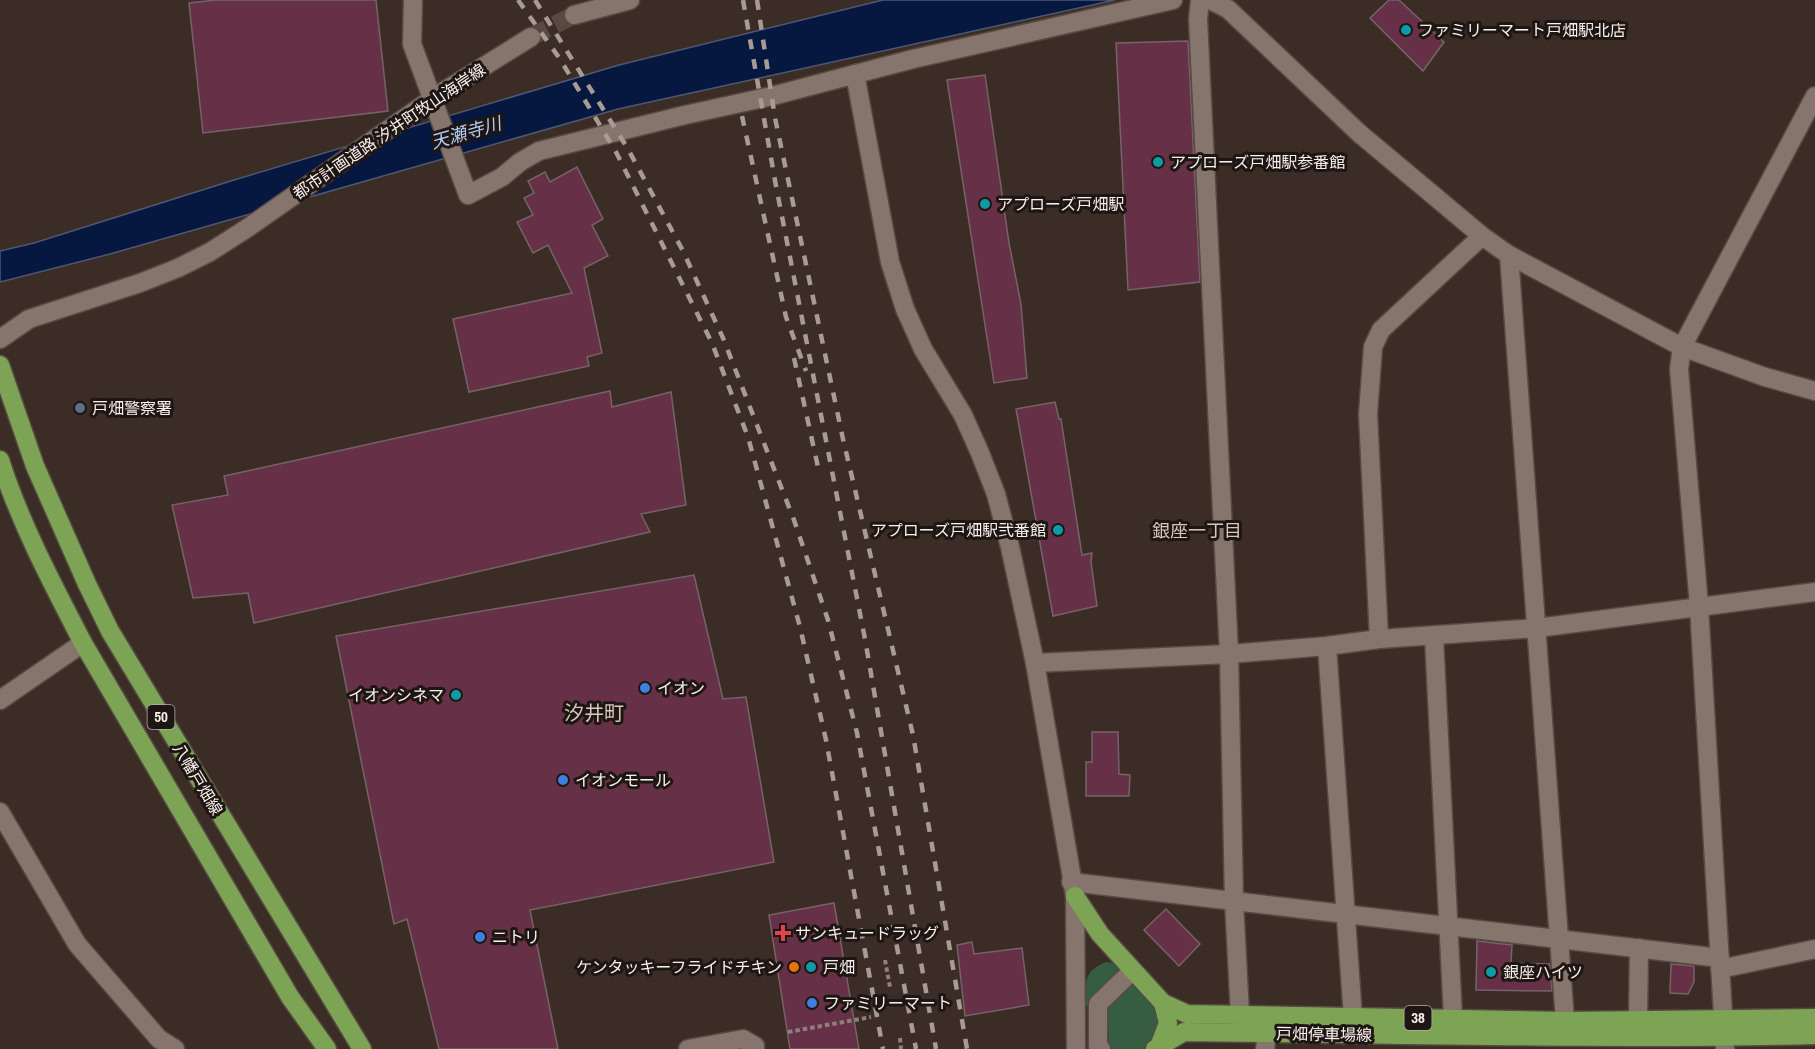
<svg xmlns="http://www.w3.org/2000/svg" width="1815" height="1049" viewBox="0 0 1815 1049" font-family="'Archivo Narrow','Noto Sans JP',sans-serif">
	<rect width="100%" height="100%" fill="#3b2c25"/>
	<g fill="#365c41">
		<path d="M1106,962L1118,964L1122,969L1088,1006H1085C1085,984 1083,971 1106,962Z"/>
		<polygon points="1134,979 1157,1007 1159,1028 1148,1049 1113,1049 1109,1045 1107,1006"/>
	</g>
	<polygon fill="#061740" stroke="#4f5873" stroke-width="1.5" points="883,0 1115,0 618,109 110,254 0,282 0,251 34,243 234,180 619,65"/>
	<g fill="#663147" stroke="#756369" stroke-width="1.5">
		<polygon points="216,0 376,0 388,111 203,133 189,3"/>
		<polygon points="1389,0 1399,0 1444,42 1423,71 1370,18"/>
		<polygon points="1188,41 1200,282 1128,290 1116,43"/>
		<polygon points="985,75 1009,243 1021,304 1027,378 994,383 947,80"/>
		<polygon points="577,167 603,219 592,225 608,256 584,268 602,353 587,357 589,366 469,392 453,319 572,293 548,245 533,253 517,222 533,215 524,198 534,193 528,181 545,172 550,182"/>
		<polygon points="610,391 612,407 671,392 686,505 641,514 650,532 254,623 248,593 193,598 172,505 228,495 224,476"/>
		<polygon points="1055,402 1059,419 1061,419 1082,555 1092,553 1091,562 1097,606 1053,616 1016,409"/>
		<polygon points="694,575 723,699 746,697 774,862 530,910 558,1049 439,1049 407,919 394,924 336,636"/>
		<polygon points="1092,732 1118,732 1119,774 1130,775 1129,796 1086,796 1086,762 1092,762"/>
		<polygon points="834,903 859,1049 790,1049 769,915"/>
		<polygon points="1166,909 1200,944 1179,966 1144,930"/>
		<polygon points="1477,941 1512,945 1511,963 1550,964 1552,991 1476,990"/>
		<polygon points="972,942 974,954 1022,948 1029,1005 965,1016 957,945"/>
		<polygon points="1671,964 1694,966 1694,982 1688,994 1670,993"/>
	</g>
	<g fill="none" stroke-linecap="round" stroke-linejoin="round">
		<polyline stroke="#584943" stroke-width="18" stroke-dasharray="18 9" stroke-linecap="butt" points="531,37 574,15"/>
		<defs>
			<g id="minor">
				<polyline points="413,0 412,44 468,195 502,177 520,162 539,151 685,115 772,96 913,59 1173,0"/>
				<polyline points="1200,0 1198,19 1229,654 1234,901 1240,1015"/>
				<polyline points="1210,0 1228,9 1359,133 1482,236 1509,255 1682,347 1765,377 1815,391"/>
				<polyline points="574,15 630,0"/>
				<polyline points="855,74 890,262 905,309 923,349 963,415 980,453 996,494 1010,547 1035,663 1075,896 1076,1049"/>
				<polyline points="1509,255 1565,1021"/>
				<polyline points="0,339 29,319 140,283 178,268 210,252 249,227 433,98 531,37"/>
				<polyline points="1434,637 1453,1018"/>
				<polyline points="1379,639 1368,414 1373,347 1381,330 1482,236"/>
				<polyline points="1327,646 1353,1018"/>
				<polyline points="1035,663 1229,654 1327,646 1379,639 1537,628 1815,592"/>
				<polyline points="0,700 83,643"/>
				<polyline points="0,812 77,944 159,1039 175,1049"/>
				<polyline points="1071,882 1720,958"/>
				<polyline points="1720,969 1815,949"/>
				<polyline points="1638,1020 1639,948"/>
				<polyline points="688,1049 743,1039 755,1046 755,1049"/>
				<polyline points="1101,1049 1098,1046 1098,1004 1127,976"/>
				<polyline points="1265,1049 1267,1033"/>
				<polyline points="1725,1049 1699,606 1679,369 1682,347 1815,96"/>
			</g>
			<g id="major">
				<polyline points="0,365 35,466 87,584 110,631 362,1049"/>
				<path d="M0,460C20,523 53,585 83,643L290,997L327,1049"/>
				<polyline points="1075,896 1100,934 1163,1003 1187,1014 1565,1021 1815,1018"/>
				<polyline points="1160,1044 1168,1023 1163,1003"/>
				<path d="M1155,1049L1184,1032C1395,1034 1605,1040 1815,1035"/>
			</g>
		</defs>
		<use href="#minor" stroke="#564a43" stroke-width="21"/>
		<use href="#major" stroke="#564a43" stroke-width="21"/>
		<g stroke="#8e817b" stroke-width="4" stroke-dasharray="4.5 3" stroke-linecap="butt">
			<polyline points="885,960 890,987"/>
			<polyline points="788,1032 871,1017"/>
			<polyline points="900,1038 901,1049"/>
		</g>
		<use href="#minor" stroke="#86756c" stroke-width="18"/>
		<use href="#major" stroke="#7ca454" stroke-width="18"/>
		<g stroke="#a89b96" stroke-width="4.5" stroke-dasharray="10 10" stroke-linecap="butt">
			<polyline points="518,0 560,59 616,152 712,343 748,437 800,627 826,740 883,1049"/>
			<polyline points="535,0 628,149 683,251 723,338 794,520 828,620 857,733 916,1049"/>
			<polyline points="743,0 776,186 865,639 936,1049"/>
			<polyline points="757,0 775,118 843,439 913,735 967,1049"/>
			<polyline points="742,116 786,317 806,371"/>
			<polyline points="794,358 818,467"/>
		</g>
	</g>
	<g fill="#0f9aa8" stroke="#1d1613" stroke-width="2">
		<circle cx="1406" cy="30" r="6"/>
		<circle cx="1158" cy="162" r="6"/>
		<circle cx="985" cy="204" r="6"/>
		<circle cx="1058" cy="530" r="6"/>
		<circle cx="456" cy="695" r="6"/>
		<circle cx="811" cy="967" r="6"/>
		<circle cx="1491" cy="972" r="6"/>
	</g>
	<circle fill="#5c6f8a" stroke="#1d1613" stroke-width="2" cx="80" cy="408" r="6"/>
	<g fill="#3f7fe0" stroke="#1d1613" stroke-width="2">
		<circle cx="645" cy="688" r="6"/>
		<circle cx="563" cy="780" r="6"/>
		<circle cx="480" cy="937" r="6"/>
		<circle cx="812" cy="1003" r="6"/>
	</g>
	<path fill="#e0444e" stroke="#1d1613" stroke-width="2" d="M780 924h6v6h6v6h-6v6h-6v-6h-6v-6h6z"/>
	<circle fill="#e8710a" stroke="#1d1613" stroke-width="2" cx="794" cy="967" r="6"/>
	<g text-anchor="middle" stroke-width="6" stroke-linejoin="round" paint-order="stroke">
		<g fill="#1d1613" stroke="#b8afaa" stroke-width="1.5">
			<rect x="147.5" y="705" width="27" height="24" rx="4.5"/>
			<rect x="1404.5" y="1006" width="27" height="24" rx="4.5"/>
		</g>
		<g font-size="15" font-weight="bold" fill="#faf0eb">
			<text x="161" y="722">50</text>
			<text x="1418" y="1023">38</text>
		</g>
		<g font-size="16" fill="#faf0eb" stroke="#1d1613" text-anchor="start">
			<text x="1418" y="36">ファミリーマート戸畑駅北店</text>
			<text x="1170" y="168">アプローズ戸畑駅参番館</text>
			<text x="997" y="210">アプローズ戸畑駅</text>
			<text x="92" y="414">戸畑警察署</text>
			<text x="1046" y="536" text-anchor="end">アプローズ戸畑駅弐番館</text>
			<text x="657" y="694">イオン</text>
			<text x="444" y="701" text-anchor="end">イオンシネマ</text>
			<text x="575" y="786">イオンモール</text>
			<text x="795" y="939">サンキュードラッグ</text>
			<text x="492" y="943">ニトリ</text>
			<text x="782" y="973" text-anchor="end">ケンタッキーフライドチキン</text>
			<text x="823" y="973">戸畑</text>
			<text x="1503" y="978">銀座ハイツ</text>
			<text x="824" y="1009">ファミリーマート</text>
		</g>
		<g font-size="16" fill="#faf0eb" stroke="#1d1613">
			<text transform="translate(389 131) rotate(-34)" y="6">都市計画道路 汐井町牧山海岸線</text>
			<text transform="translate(198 779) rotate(59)" y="6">八幡戸畑線</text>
			<text transform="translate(1324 1034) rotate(1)" y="6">戸畑停車場線</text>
		</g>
		<g font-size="18" font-style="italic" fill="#b5cbf8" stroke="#1d1613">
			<text transform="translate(466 133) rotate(-16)" y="6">天瀬寺川</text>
		</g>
		<g font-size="18" fill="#d9c6bc" stroke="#1d1613">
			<text x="1197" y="537">銀座一丁目</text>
		</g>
		<g font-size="20" fill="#d9c6bc" stroke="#1d1613">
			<text x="594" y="720">汐井町</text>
		</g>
	</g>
</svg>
